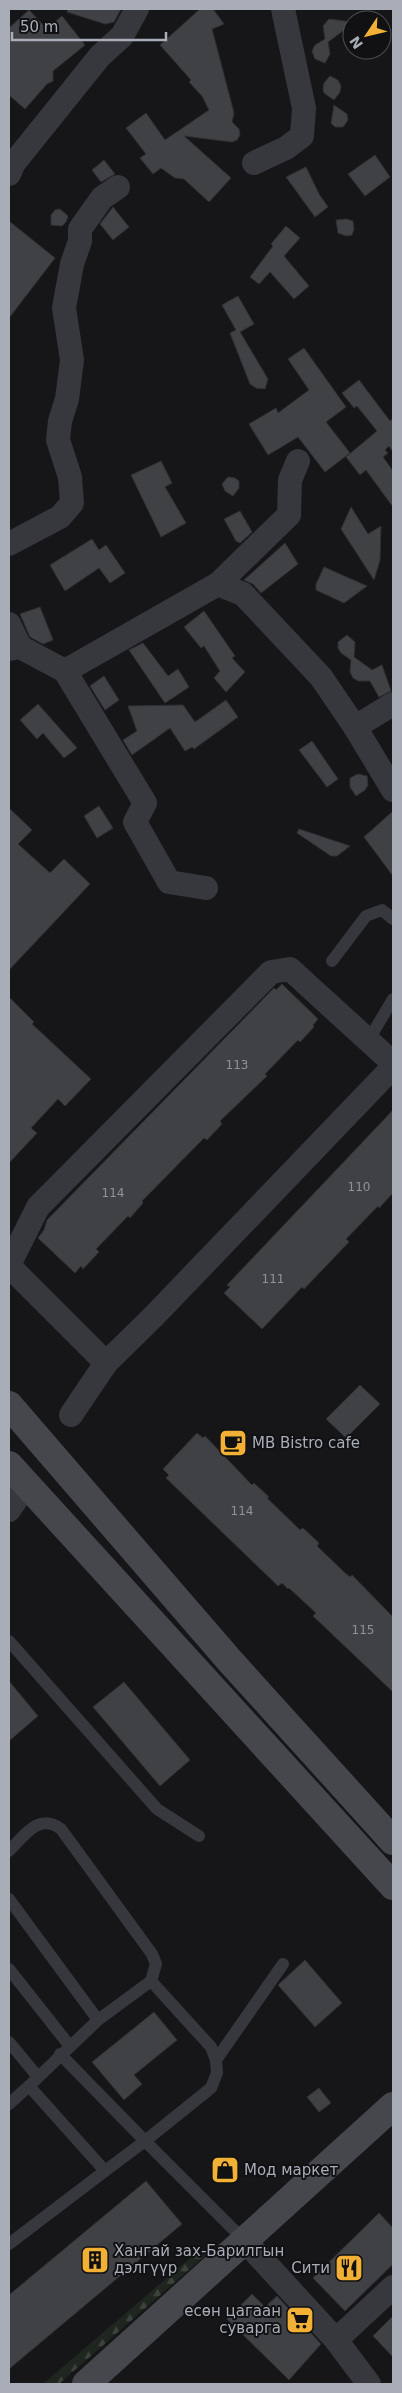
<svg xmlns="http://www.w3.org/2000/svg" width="402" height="2393" viewBox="0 0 402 2393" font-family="'DejaVu Sans',sans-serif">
	<defs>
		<pattern id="forest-firs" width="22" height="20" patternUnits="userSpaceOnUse" patternTransform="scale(1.25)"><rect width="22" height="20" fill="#1e261f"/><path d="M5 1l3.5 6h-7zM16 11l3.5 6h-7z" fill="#3c433d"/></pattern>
	</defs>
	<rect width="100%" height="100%" fill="#161618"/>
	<polygon fill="url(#forest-firs)" points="202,2248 207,2254 59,2384 43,2384"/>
	<g fill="#404145" stroke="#303034">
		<polygon points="68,9 121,9 114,22 105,24 67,12"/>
		<polygon points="200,9 213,9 224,24 212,29 234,113 232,122 239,129 240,135 237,140 232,142 184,136 231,178 209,202 184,179 175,178 161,168 153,174 140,158 146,154 126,128 146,113 165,140 209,110 202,96 189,82 191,80 160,45"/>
		<polygon points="29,10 47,29 62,16 85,45 53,71 53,81 47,84 25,109 9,95 9,28"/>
		<polygon points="329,19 352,22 352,24 328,42 330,54 325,63 315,59 312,51 315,45 325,39 323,26"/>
		<polygon points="330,76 338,80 341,86 340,92 334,100 324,93 323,89 324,83"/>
		<polygon points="334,105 347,114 348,120 343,127 335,127 331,123"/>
		<polygon points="375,155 390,177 365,196 348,174"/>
		<polygon points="104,160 115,174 101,182 92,170"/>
		<polygon points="306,167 319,194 328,207 315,217 286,177"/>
		<polygon points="113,207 129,227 113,240 100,224"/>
		<polygon points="60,209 68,216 66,222 62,226 51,225 51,215 55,210"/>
		<polygon points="346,219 353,221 354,229 352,235 346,236 338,233 336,220"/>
		<polygon points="9,221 55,258 9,318"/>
		<polygon points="286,226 300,238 284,256 309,286 294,299 270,272 259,284 250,277 273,246 271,244"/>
		<polygon points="238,296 254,324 240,332 268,379 265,389 256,388 250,384 230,333 236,330 222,305"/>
		<polygon points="304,348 346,407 326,422 350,453 325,472 298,437 268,455 249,424 276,408 278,413 309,390 288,359"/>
		<polygon points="359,380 390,421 393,419 393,452 389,446 385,450 388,453 383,457 393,471 393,507 366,470 360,475 346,457 377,431 357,406 354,408 342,393"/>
		<polygon points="161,461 172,483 165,487 186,523 161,537 131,475"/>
		<polygon points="228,477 235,478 239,481 239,488 233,496 225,491 222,484"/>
		<polygon points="351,507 368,534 381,526 380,560 374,580 341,529"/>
		<polygon points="240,511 252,532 240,543 236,541 224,519"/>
		<polygon points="92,539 99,550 106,545 125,573 110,583 99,568 65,591 50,565"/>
		<polygon points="285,543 298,564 261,593 253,584 244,580"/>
		<polygon points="324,567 367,586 344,603 316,590 316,584"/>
		<polygon points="40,607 53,640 43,644 30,637 20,614"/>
		<polygon points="204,611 235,656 232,658 245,672 226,692 214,678 220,671 204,646 201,648 184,627"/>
		<polygon points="347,635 355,642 354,657 372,670 382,665 391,691 379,697 370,681 358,681 353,678 350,672 351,660 341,653 338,648 338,642"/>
		<polygon points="143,643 168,676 178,669 189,687 165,703 129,650"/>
		<polygon points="104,676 119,700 105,710 90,686"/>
		<polygon points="226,700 238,717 194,749 192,747 185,751 170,728 132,755 123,740 137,731 128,706 183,705 195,722"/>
		<polygon points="38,704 77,748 64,758 43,733 37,739 20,720"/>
		<polygon points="312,741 338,779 327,787 299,750"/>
		<polygon points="358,774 367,776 368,785 365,790 356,796 350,787 350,778"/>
		<polygon points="99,806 113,828 97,838 84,816"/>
		<polygon points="9,808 32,830 18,844 50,873 64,859 90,884 9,970"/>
		<polygon points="393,811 393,876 364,837"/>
		<polygon points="299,829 350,846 337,856 331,856 297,833"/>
		<polygon points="282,984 318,1019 313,1025 314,1027 300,1042 298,1040 265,1074 267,1076 220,1121 222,1124 207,1140 204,1138 142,1201 143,1203 130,1218 128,1216 96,1249 99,1252 83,1269 81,1266 75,1273 38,1238 44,1230 47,1220 274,988 276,990"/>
		<polygon points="9,997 34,1022 32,1024 91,1079 65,1106 58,1099 31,1128 37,1133 9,1163"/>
		<polygon points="393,1110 393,1193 379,1208 378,1206 346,1239 349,1242 304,1289 302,1287 262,1329 224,1293 230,1287 227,1285"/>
		<polygon points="360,1385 380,1404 346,1438 326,1419"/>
		<polygon points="197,1433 203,1438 205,1436 252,1485 254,1483 269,1497 267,1498 300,1530 303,1528 319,1543 317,1546 344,1572 350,1577 352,1575 393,1617 393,1692 313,1616 316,1613 289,1588 288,1589 282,1583 278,1586 166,1478 169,1475 163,1469"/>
		<polygon points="9,1681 38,1716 9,1741"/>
		<polygon points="124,1682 190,1760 160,1786 93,1707"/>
		<polygon points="305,1960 342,2003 315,2027 278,1985"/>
		<polygon points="154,2012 177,2040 134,2075 142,2084 124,2100 92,2062"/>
		<polygon points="319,2088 331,2103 319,2112 307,2097"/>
		<polygon points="146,2181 182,2224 9,2369 9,2295"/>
		<polygon points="379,2213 393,2228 393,2264 345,2311 313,2278"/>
		<polygon points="252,2294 265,2307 277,2296 321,2344 289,2380 227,2319"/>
		<polygon points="393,2316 393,2357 373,2336"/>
	</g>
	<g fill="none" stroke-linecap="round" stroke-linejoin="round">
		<g stroke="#37383d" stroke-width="12">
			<polyline points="332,961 366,916 382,910 393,919"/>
			<polyline points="368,1041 393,999"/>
			<polyline points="9,1641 157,1809 199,1836"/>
			<path d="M9,1851C24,1836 39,1812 61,1829L152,1954L156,1964L151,1981"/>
			<polyline points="9,1899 98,2020"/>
			<polyline points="9,1969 69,2045"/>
			<polyline points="9,2042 38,2077"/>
			<polyline points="60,2054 145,2141 105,2171"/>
			<polyline points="216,2060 283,1964"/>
			<polyline points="9,2104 29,2086"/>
			<polyline points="9,2244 105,2171 29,2086 98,2020 151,1981 211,2047 216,2060 217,2073 211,2088 145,2141 245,2241"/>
		</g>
		<g stroke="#37383d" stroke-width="24">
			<polyline points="254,163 286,148 302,136 304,108 283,9"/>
			<polyline points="9,174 14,163 100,56 122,36 137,9"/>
			<polyline points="9,544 60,517 72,503 70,477 58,440 60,421 67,399 72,360 64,308 72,264 80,241 80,229 102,198 118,187"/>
			<polyline points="218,584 243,594 321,677 355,727 393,790"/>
			<polyline points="9,624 20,647"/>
			<polyline points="9,649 20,647 65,671 218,584 289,515 290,480 298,461"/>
			<polyline points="65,671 145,803 135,822 169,882 206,888"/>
			<polyline points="355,727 393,704"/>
			<polyline points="106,1363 11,1268 12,1259 38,1207 271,972 290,969 393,1063"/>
			<polyline points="71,1415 106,1363 154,1316 393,1067"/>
			<polyline points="9,1510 26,1485"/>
			<polyline points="245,2241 336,2340 369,2384"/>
			<polyline points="336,2340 393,2287"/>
		</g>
		<g stroke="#45474d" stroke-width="28">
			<polyline points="9,1405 230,1661 393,1841"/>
			<polyline points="9,1465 393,1886"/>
			<polyline points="86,2384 393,2106"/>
		</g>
	</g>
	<defs>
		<symbol id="cafe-square" viewBox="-11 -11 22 22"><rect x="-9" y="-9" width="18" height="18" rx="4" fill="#f2b134" stroke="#111113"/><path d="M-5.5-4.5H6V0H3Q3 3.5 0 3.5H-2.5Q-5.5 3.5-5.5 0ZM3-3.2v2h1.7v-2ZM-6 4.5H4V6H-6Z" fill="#111"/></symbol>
		<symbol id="shop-square" viewBox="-11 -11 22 22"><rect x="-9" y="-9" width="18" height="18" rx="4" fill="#f2b134" stroke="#111113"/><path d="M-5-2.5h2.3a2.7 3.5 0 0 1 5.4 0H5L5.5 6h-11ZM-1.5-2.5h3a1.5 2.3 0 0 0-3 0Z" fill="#111"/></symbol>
		<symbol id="building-square" viewBox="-11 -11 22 22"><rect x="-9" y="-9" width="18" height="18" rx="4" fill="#f2b134" stroke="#111113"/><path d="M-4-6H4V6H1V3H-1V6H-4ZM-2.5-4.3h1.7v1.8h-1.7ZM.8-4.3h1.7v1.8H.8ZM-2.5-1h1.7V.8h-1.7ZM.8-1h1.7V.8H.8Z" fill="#111"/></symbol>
		<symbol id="restaurant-square" viewBox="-11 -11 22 22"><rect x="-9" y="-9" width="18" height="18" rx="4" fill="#f2b134" stroke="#111113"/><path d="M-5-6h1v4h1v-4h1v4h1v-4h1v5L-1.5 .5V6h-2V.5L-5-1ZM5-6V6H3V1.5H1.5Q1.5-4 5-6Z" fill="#111"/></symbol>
		<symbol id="supermarket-square" viewBox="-11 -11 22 22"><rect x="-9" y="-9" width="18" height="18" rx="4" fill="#f2b134" stroke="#111113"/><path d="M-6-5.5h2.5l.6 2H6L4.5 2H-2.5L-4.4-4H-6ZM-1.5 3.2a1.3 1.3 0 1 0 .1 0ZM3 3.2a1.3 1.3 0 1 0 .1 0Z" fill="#111"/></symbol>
	</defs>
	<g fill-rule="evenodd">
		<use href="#cafe-square" x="217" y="1427" width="32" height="32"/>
		<use href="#shop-square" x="209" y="2154" width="32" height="32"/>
		<use href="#building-square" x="79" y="2244" width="32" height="32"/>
		<use href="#restaurant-square" x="333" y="2252" width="32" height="32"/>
		<use href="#supermarket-square" x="284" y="2304" width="32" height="32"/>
	</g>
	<g text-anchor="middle" stroke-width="4" stroke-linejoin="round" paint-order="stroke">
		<g font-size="12" fill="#8e929b">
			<text x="237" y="1069">113</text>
			<text x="359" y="1191">110</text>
			<text x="113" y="1197">114</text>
			<text x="273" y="1283">111</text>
			<text x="242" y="1515">114</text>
			<text x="363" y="1634">115</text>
		</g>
		<g font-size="15" fill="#a8adb8" stroke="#111113" text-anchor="start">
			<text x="252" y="1448">MB Bistro cafe</text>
			<text x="244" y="2175">Мод маркет</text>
			<text x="114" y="2256">Хангай зах-Барилгын<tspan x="114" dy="17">дэлгүүр</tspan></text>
			<text x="330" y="2273" text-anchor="end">Сити</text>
			<text x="281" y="2316" text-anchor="end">есөн цагаан<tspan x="281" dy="17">суварга</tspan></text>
		</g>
	</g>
	<rect width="402" height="2393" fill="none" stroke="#a8adb8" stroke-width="20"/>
	<g transform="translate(367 35) rotate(235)"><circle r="24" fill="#111113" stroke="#4d4f55"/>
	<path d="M0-4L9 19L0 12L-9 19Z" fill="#f2b134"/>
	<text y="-8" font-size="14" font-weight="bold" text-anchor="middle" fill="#a8adb8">N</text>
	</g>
	<path d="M12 32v8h154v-8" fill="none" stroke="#a8adb8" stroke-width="2.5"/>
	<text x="20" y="32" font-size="15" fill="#a8adb8" stroke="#111113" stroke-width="4" paint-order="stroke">50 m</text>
</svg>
